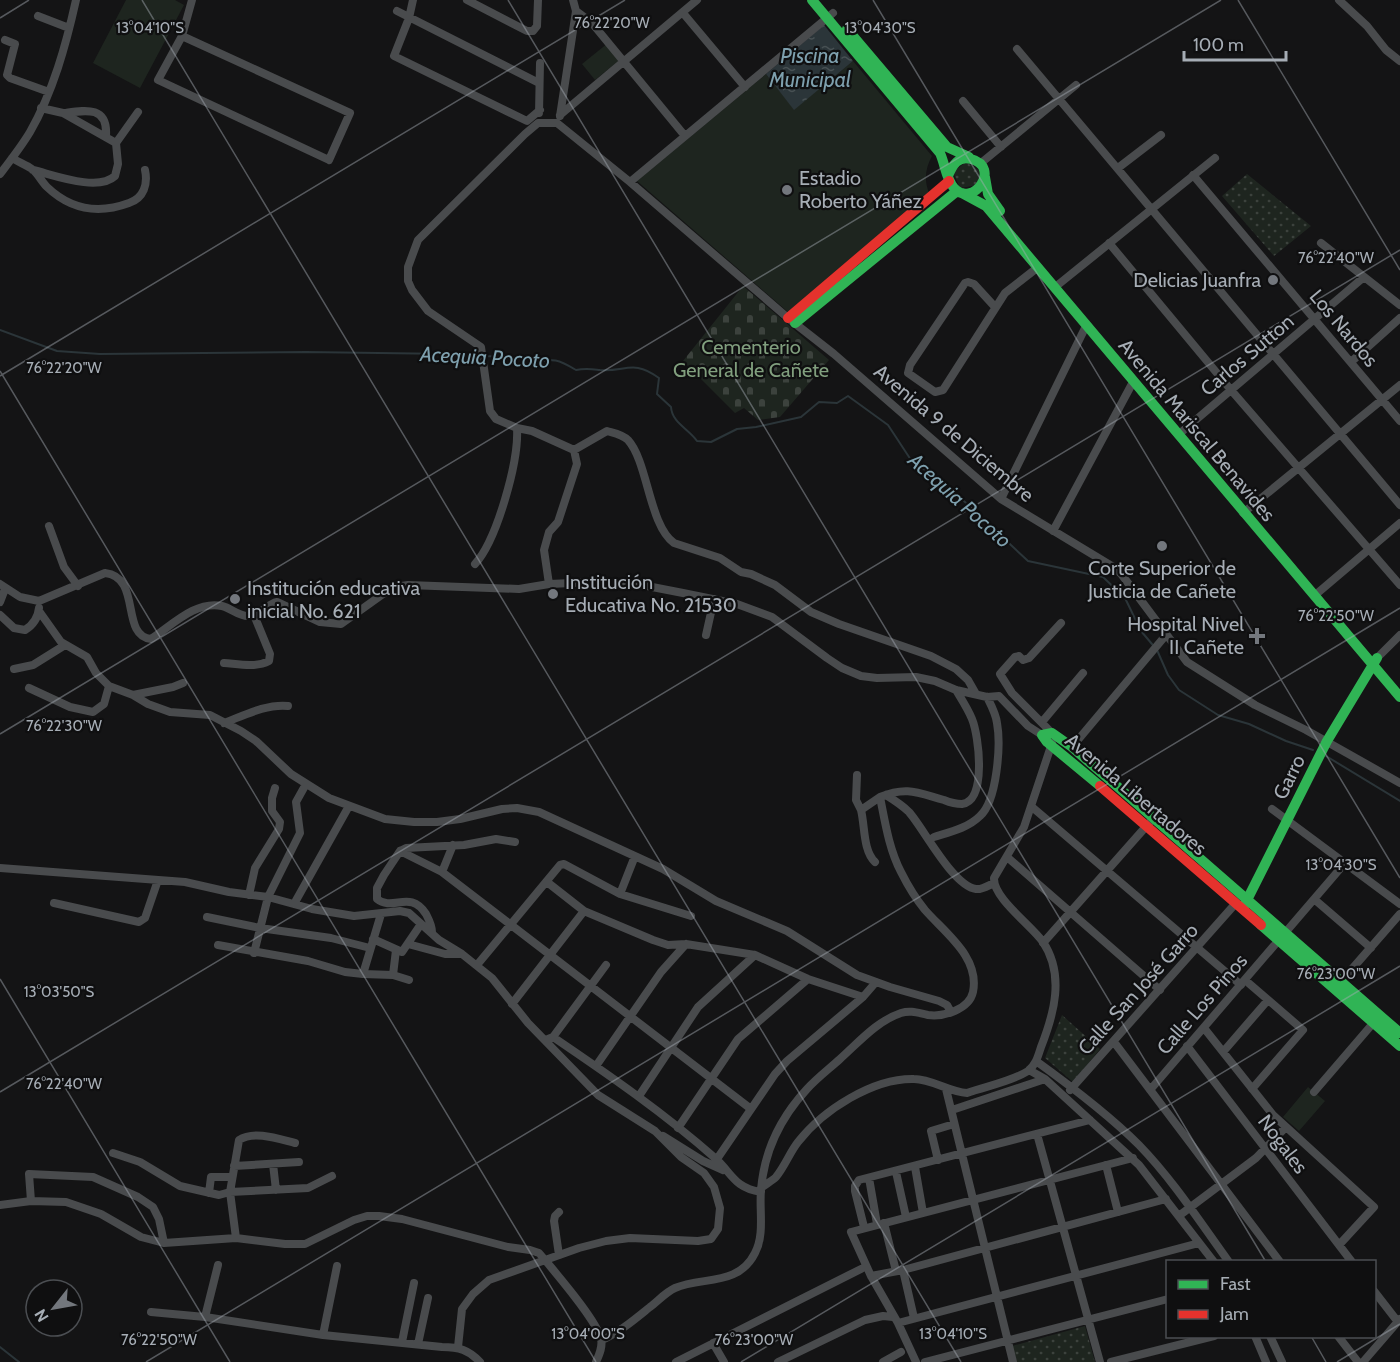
<svg xmlns="http://www.w3.org/2000/svg" width="1400" height="1362" font-family="Cabin,sans-serif">
<style>
.green{fill:#1e251f}
.cemetery{fill:url(#cemetery-stones)}
.park{fill:url(#park-dots)}
.water{fill:url(#water-ripples)}
.lines{fill:none;stroke-linecap:round;stroke-linejoin:round}
.stream{stroke:#2b3539;stroke-width:2}
.street{stroke:#494b4d;stroke-width:8}
.fast{stroke:#30b455;stroke-width:10}
.jam{stroke:#e5322d;stroke-width:10}
.ticks{fill:none;stroke:#a6adb5;stroke-width:1.5;stroke-opacity:0.45}
.poi-dot{fill:#73777d;stroke:#0f0f10;stroke-width:2}
.labels{text-anchor:middle;dominant-baseline:central;stroke-width:4.5;stroke-linejoin:round;paint-order:stroke}
.poi-label{font-size:20px;fill:#a6adb5;stroke:#0f0f10;text-anchor:start}
.street-label{font-size:20px;fill:#a6adb5;stroke:#0f0f10}
.park-label{font-size:20px;fill:#819f7e;stroke:#0f0f10}
.water-label{font-size:21px;font-style:italic;fill:#7ea0ae;stroke:#0f0f10}
.ticks-label{font-size:15px;text-anchor:middle;fill:#a6adb5;stroke:#0f0f10;stroke-width:4.5;stroke-linejoin:round;paint-order:stroke}
</style>
<defs>
<pattern id="cemetery-stones" width="16" height="16" patternUnits="userSpaceOnUse" patternTransform="scale(1.5)"><rect width="16" height="16" fill="#1e251f"/><path d="M2 7V4a2 2 0 0 1 4 0v3zM10 15v-3a2 2 0 0 1 4 0v3z" fill="#3c423d"/></pattern>
<pattern id="park-dots" width="8" height="8" patternUnits="userSpaceOnUse" patternTransform="scale(1.5)"><rect width="8" height="8" fill="#1e251f"/><path d="M2 2h.1M6 6h.1" fill="none" stroke="#3c423d" stroke-width="1.8" stroke-linecap="round"/></pattern>
<pattern id="water-ripples" width="26" height="14" patternUnits="userSpaceOnUse" patternTransform="scale(1.5)"><rect width="26" height="14" fill="#2b3539"/><path d="M2 4q2-2 4 0t4 0M15 11q2-2 4 0t4 0" fill="none" stroke="#475053"/></pattern>
</defs>
<rect width="100%" height="100%" fill="#141415"/>
<path class="green" d="M126,0H175L184,5L140,88L93,63Z
M608,43L621,59L595,80L582,64Z
M853,61L932,156C925,169 924,180 929,193L788,312L637,181L766,74L794,109Z
M1308,1087L1325,1101L1299,1131L1283,1117Z"/>
<path class="cemetery" d="M743,286L829,360L780,417L758,420L744,408L735,413L683,361Z"/>
<path class="park" d="M966,162L980,171L978,185L960,188L953,172Z
M1247,174L1311,226L1274,256L1222,196Z
M1062,1015L1100,1049L1073,1082L1045,1058Z
M1085,1326L1095,1362H1017L1012,1346Z"/>
<path class="water" d="M824,25L853,61L794,110L766,74Z"/>
<g class="lines">
<path class="stream" d="M0,330L57,351L100,354L306,352L452,354L456,356H479
M484,356L530,358L533,363C554,358 558,359 576,370C586,368 591,369 600,370C626,372 633,359 659,378L657,394L671,407C672,423 689,429 697,441L711,442L737,429L756,427L801,417L819,402L837,403L848,396L888,425L911,460L950,488L1028,561L1103,577L1125,598L1141,631L1157,650L1168,675L1179,690L1218,715L1249,724L1286,741L1313,750
M1326,756L1400,801
M0,1347L19,1362"/>
<path class="street" d="M413,0L409,18L394,56L527,121L540,110
M467,0L527,31H533L537,26L538,0
M1339,0L1367,26L1386,50L1400,61
M397,11L539,83
M576,11L592,23L685,136
M683,13L745,87
M38,16L69,28
M182,36L350,113L329,160L158,80L182,36L192,0
M5,40L15,44L7,75L10,78L49,92
M1017,49L1400,505
M963,101L1001,147
M65,113C86,110 108,106 106,136
M539,113L540,63
M560,115L697,0
M560,116L576,11L573,0
M116,143L138,112
M12,158C18,162 27,165 32,169C38,174 42,182 47,187C71,210 99,214 129,203C144,198 148,184 145,170
M981,163L1076,85
M1118,168L1161,135
M33,170C54,175 98,192 115,176L118,164L116,143L63,113L41,108
M0,174C10,161 21,147 30,132C53,92 66,45 76,0
M1193,175L1400,421
M630,182L833,13
M1109,243L1231,390L1400,585
M1321,243L1400,305
M1054,288L1215,158
M995,307L974,284L968,282L965,283L910,365L908,373L935,392L943,390L1005,293L1037,268
M1351,362L1400,318
M517,428L532,431L574,450L577,464L558,522L549,532L544,550L549,584
M1178,435L1364,277
M574,450L607,431C614,433 622,434 628,440C648,462 649,525 674,543L720,558L741,572L751,574L775,585L811,612L839,624L931,656L956,669L968,680L976,694
M1001,499L1086,326
M1243,513L1400,385
M49,526L64,567L78,586
M1053,531L1133,382
M475,564C497,540 519,461 517,428L496,419L490,411L481,347L428,311L412,290L408,281V267L418,240L525,134L538,123H557L630,182L788,318L834,354L1001,499L1115,568L1122,575L1187,662L1255,705L1306,730L1400,783
M0,584L20,597L39,601L105,573C142,577 120,636 151,639C171,626 196,600 222,606C231,608 238,616 248,616C259,616 267,604 277,602L320,622L341,624L383,594L395,587L408,585L519,589L549,584L595,582L647,586L683,593L737,604L772,617L827,658L842,668L861,676L877,678L916,677L935,681L956,690L987,697L999,696L1028,726L1042,735
M1314,596L1400,523
M0,602L5,589
M39,611L61,642L87,657L96,673L109,686L133,695L148,704L170,712L210,715L241,731L256,741L291,774L329,798L385,819L414,822H437L460,819L502,809L517,808L539,812L663,869L716,901L787,931L857,975L890,987L939,1001L947,1005L951,1012
M0,615L14,628L25,630C33,625 38,618 39,608
M706,635L714,599
M1377,658L1400,635
M224,663C238,664 256,668 269,661L270,654L254,615
M14,669L33,665L65,645
M29,688L70,707L93,712L104,704L109,686
M133,695L173,687L183,683
M1042,722L1083,673
M224,723C245,715 266,704 288,706
M1052,733L1012,693L1000,674L1015,657L1019,656L1023,660L1029,658L1061,623
M1072,747L1166,635
M857,775L856,800L861,810
M886,795C894,800 902,805 909,812C924,829 953,886 976,889C982,890 989,885 994,883
M1032,807L1241,985
M1272,809L1400,904
M934,837C950,832 968,828 980,816C997,801 1001,745 997,723C996,714 991,705 987,697
M400,851L442,872L751,1109
M1007,857L1160,990
M875,862C863,851 865,826 861,810L880,797
M0,868L185,882L229,892L268,897L312,909L354,916L400,911L409,913L439,940L462,954L492,978L528,1023L598,1095L655,1131L681,1157L704,1173L714,1187L720,1208L718,1229L711,1239L698,1241L630,1238L606,1241L579,1248L489,1280L473,1294L462,1309L458,1347
M442,872L453,845
M547,882L584,911L653,940L668,945L686,944L755,955L808,979L863,997
M620,894L635,856
M249,895L255,868L279,829L280,822L272,811V798L275,788
M1314,899L1371,948
M54,903L139,922L145,918L158,880
M294,904L349,806
M207,917L260,928L331,938L370,948
M432,932C432,925 429,920 426,914C410,889 393,912 377,899V888L384,875L400,851L406,848L464,845L496,839L515,842
M373,939L402,952L421,924
M1043,943L1150,822
M408,944L445,954H459
M218,945L308,961L345,972L363,974L381,914
M254,953L268,897L300,833L296,802L306,784
M477,965L560,865L564,864L620,894L691,916
M363,974L393,975L409,980
M393,975L396,950
M1245,980L1303,1030L1252,1089
M1338,985L1400,914
M512,1004L584,911
M1204,1028L1273,1115L1374,1207L1339,1245
M553,1037C609,1075 664,1113 715,1158C732,1173 734,1188 761,1192
M548,1039L553,1037L606,965
M1114,1042L1280,1262
M1187,1046L1352,1262
M1223,1052L1268,1000
M1036,1061C1072,1087 1108,1114 1139,1145C1173,1180 1200,1222 1229,1262
M596,1066L661,972L686,944
M1029,1070L1045,1079L1139,1165L1214,1262
M946,1089L1013,1362
M1070,1090L1236,903
M1150,1090L1345,863
M1314,1092L1375,1021
M639,1096L698,1007L755,955
M952,1110L1045,1079
M678,1128L738,1039L808,979
M1037,1134L1100,1362
M663,1136L703,1161L723,1170
M113,1153L140,1162L180,1186L219,1195L230,1192L308,1188L332,1176
M717,1159L775,1074L787,1061L863,997L876,982
M938,1160L931,1131L954,1124
M273,1164L276,1190
M1106,1165L1118,1212
M234,1166L299,1162
M915,1167L923,1213
M896,1172L906,1217
M869,1178L877,1224
M761,1188C766,1184 772,1181 776,1177C785,1166 790,1152 798,1142C823,1110 873,1078 914,1079C932,1079 949,1092 967,1093C986,1086 1011,1082 1028,1071C1036,1065 1038,1056 1041,1047C1054,1014 1065,975 1043,942C1031,925 993,898 994,878L1024,827L1052,743
M209,1193L211,1177H232
M31,1201L29,1174L93,1177L138,1197L153,1207L159,1219L164,1243
M0,1205L31,1201L66,1202L101,1214L141,1237L164,1243L236,1238L285,1244H305L354,1220L367,1216H379L402,1219L508,1247L530,1250L539,1253L545,1260C559,1277 597,1321 601,1339C603,1347 599,1355 596,1362
M1180,1215L1256,1158L1286,1127
M884,1223L896,1271
M864,1227L855,1191V1186L859,1180L1090,1120
M236,1238L230,1192L239,1140C254,1130 279,1139 295,1143
M559,1255L554,1221L555,1216L559,1212
M903,1270L914,1318
M871,1276L903,1270L1166,1199
M1374,1291L1398,1322
M151,1312L205,1317L323,1335L442,1347C459,1347 469,1350 480,1362
M205,1317L218,1265
M898,1323L1199,1243
M323,1335L337,1266
M1255,1336L1266,1362
M1270,1336L1282,1362
M1338,1336L1358,1362
M602,1340C620,1332 635,1319 650,1307C658,1301 666,1292 675,1288C702,1276 738,1287 755,1253C765,1234 759,1210 761,1190C764,1152 781,1117 807,1089C817,1078 829,1069 840,1059C859,1042 877,1021 901,1013C911,1010 918,1013 928,1015C943,1017 969,1010 973,992C980,957 945,933 925,910C916,899 907,884 901,872C889,849 885,822 880,797C907,786 918,793 944,800C949,802 956,804 962,804C987,801 979,736 972,719C968,709 962,700 956,690
M402,1342L414,1283
M713,1343L724,1362
M418,1344L428,1298
M676,1362L861,1269
M778,1362L865,1320L883,1316L893,1317
M883,1362L901,1352
M916,1362L898,1323L871,1276L851,1232L1133,1158
M925,1362L1168,1299
M1111,1362L1214,1336
M1363,1362L1400,1319"/>
<path class="fast" d="M812,0L940,153C945,164 946,179 954,188C973,209 1002,167 971,159C958,155 952,166 948,176
M847,29L947,147L969,157
M985,177L988,194L1000,211
M962,193L986,206L1400,697
M795,323L957,191
M1100,786L1047,742L1042,735L1052,733L1072,747L1400,1033
M1244,906L1327,741L1377,658
M1261,925L1400,1046"/>
<path class="jam" d="M788,318L949,181
M1100,786L1261,925"/>
</g>
<path class="ticks" d="M142,0L961,1362M508,0L1266,1262M873,0L1400,878M1238,0L1400,270M0,18L29,0M0,371L596,1362M0,376L625,0M0,734L1221,0M0,979L230,1362M0,1092L1400,250M1311,1336L1326,1362M146,1362L1400,608M741,1362L1400,966M1337,1362L1400,1324"/>
<g class="poi-dot">
<circle cx="787" cy="190" r="6"/>
<circle cx="1273" cy="280" r="6"/>
<circle cx="1162" cy="546" r="6"/>
<circle cx="553" cy="594" r="6"/>
<circle cx="235" cy="599" r="6"/>
<path d="M1254 627h6v6h6v6h-6v6h-6v-6h-6v-6h6z"/>
</g>
<g class="labels">
<g class="poi-label">
<text x="799" y="178">Estadio<tspan x="799" dy="23">Roberto Yáñez</tspan></text>
<text x="1261" y="280" text-anchor="end">Delicias Juanfra</text>
<text x="1162" y="568" text-anchor="middle">Corte Superior de<tspan x="1162" dy="23">Justicia de Cañete</tspan></text>
<text x="565" y="582">Institución<tspan x="565" dy="23">Educativa No. 21530</tspan></text>
<text x="247" y="588">Institución educativa<tspan x="247" dy="23">inicial No. 621</tspan></text>
<text x="1244" y="624" text-anchor="end">Hospital Nivel<tspan x="1244" dy="23">II Cañete</tspan></text>
</g>
<g class="street-label">
<text transform="translate(1344 328) rotate(50)">Los Nardos</text>
<text transform="translate(1247 355) rotate(-40)">Carlos Sutton</text>
<text transform="translate(1197 430) rotate(50)">Avenida Mariscal Benavides</text>
<text transform="translate(954 433) rotate(40)">Avenida 9 de Diciembre</text>
<text transform="translate(1289 777) rotate(-64)">Garro</text>
<text transform="translate(1136 794) rotate(40)">Avenida Libertadores</text>
<text transform="translate(1138 989) rotate(-48)">Calle San José Garro</text>
<text transform="translate(1202 1004) rotate(-49)">Calle Los Pinos</text>
<text transform="translate(1283 1144) rotate(53)">Nogales</text>
</g>
<g class="park-label">
<text x="751" y="347">Cementerio<tspan x="751" dy="23">General de Cañete</tspan></text>
</g>
<g class="water-label">
<text x="810" y="55">Piscina<tspan x="810" dy="24">Municipal</tspan></text>
<text transform="translate(485 357) rotate(3)">Acequia Pocoto</text>
<text transform="translate(960 500) rotate(42)">Acequia Pocoto</text>
</g>
</g>
<g class="ticks-label">
<text x="612" y="28">76°22'20"W</text>
<text x="150" y="33">13°04'10"S</text>
<text x="880" y="33">13°04'30"S</text>
<text x="1336" y="263">76°22'40"W</text>
<text x="64" y="373">76°22'20"W</text>
<text x="1336" y="621">76°22'50"W</text>
<text x="64" y="731">76°22'30"W</text>
<text x="1341" y="870">13°04'30"S</text>
<text x="1336" y="979">76°23'00"W</text>
<text x="59" y="997">13°03'50"S</text>
<text x="64" y="1089">76°22'40"W</text>
<text x="588" y="1339">13°04'00"S</text>
<text x="953" y="1339">13°04'10"S</text>
<text x="159" y="1345">76°22'50"W</text>
<text x="754" y="1345">76°23'00"W</text>
</g>
<rect x="1166" y="1260" width="210" height="78" fill="#0f0f10" stroke="#4b4e52" stroke-width="1.5"/>
<rect x="1178" y="1280" width="30" height="9" fill="#30b455" stroke="#4b4e52" stroke-width="1.5"/>
<text x="1220" y="1290" font-size="18" fill="#a6adb5">Fast</text>
<rect x="1178" y="1310" width="30" height="9" fill="#e5322d" stroke="#4b4e52" stroke-width="1.5"/>
<text x="1220" y="1320" font-size="18" fill="#a6adb5">Jam</text>
<g transform="translate(54 1308) rotate(239)"><circle r="28" fill="#0f0f10" stroke="#4b4e52" stroke-width="1.5"/>
<path d="M0-4.5L10 22L0 15L-10 22Z" fill="#73777d"/>
<text y="-9" font-size="16" font-weight="bold" text-anchor="middle" fill="#a6adb5">N</text>
</g>
<path d="M1184 51v9h102v-9" fill="none" stroke="#a6adb5" stroke-width="3"/>
<text x="1193" y="51" font-size="18" fill="#a6adb5" stroke="#0f0f10" stroke-width="4.5" paint-order="stroke">100 m</text>
</svg>
